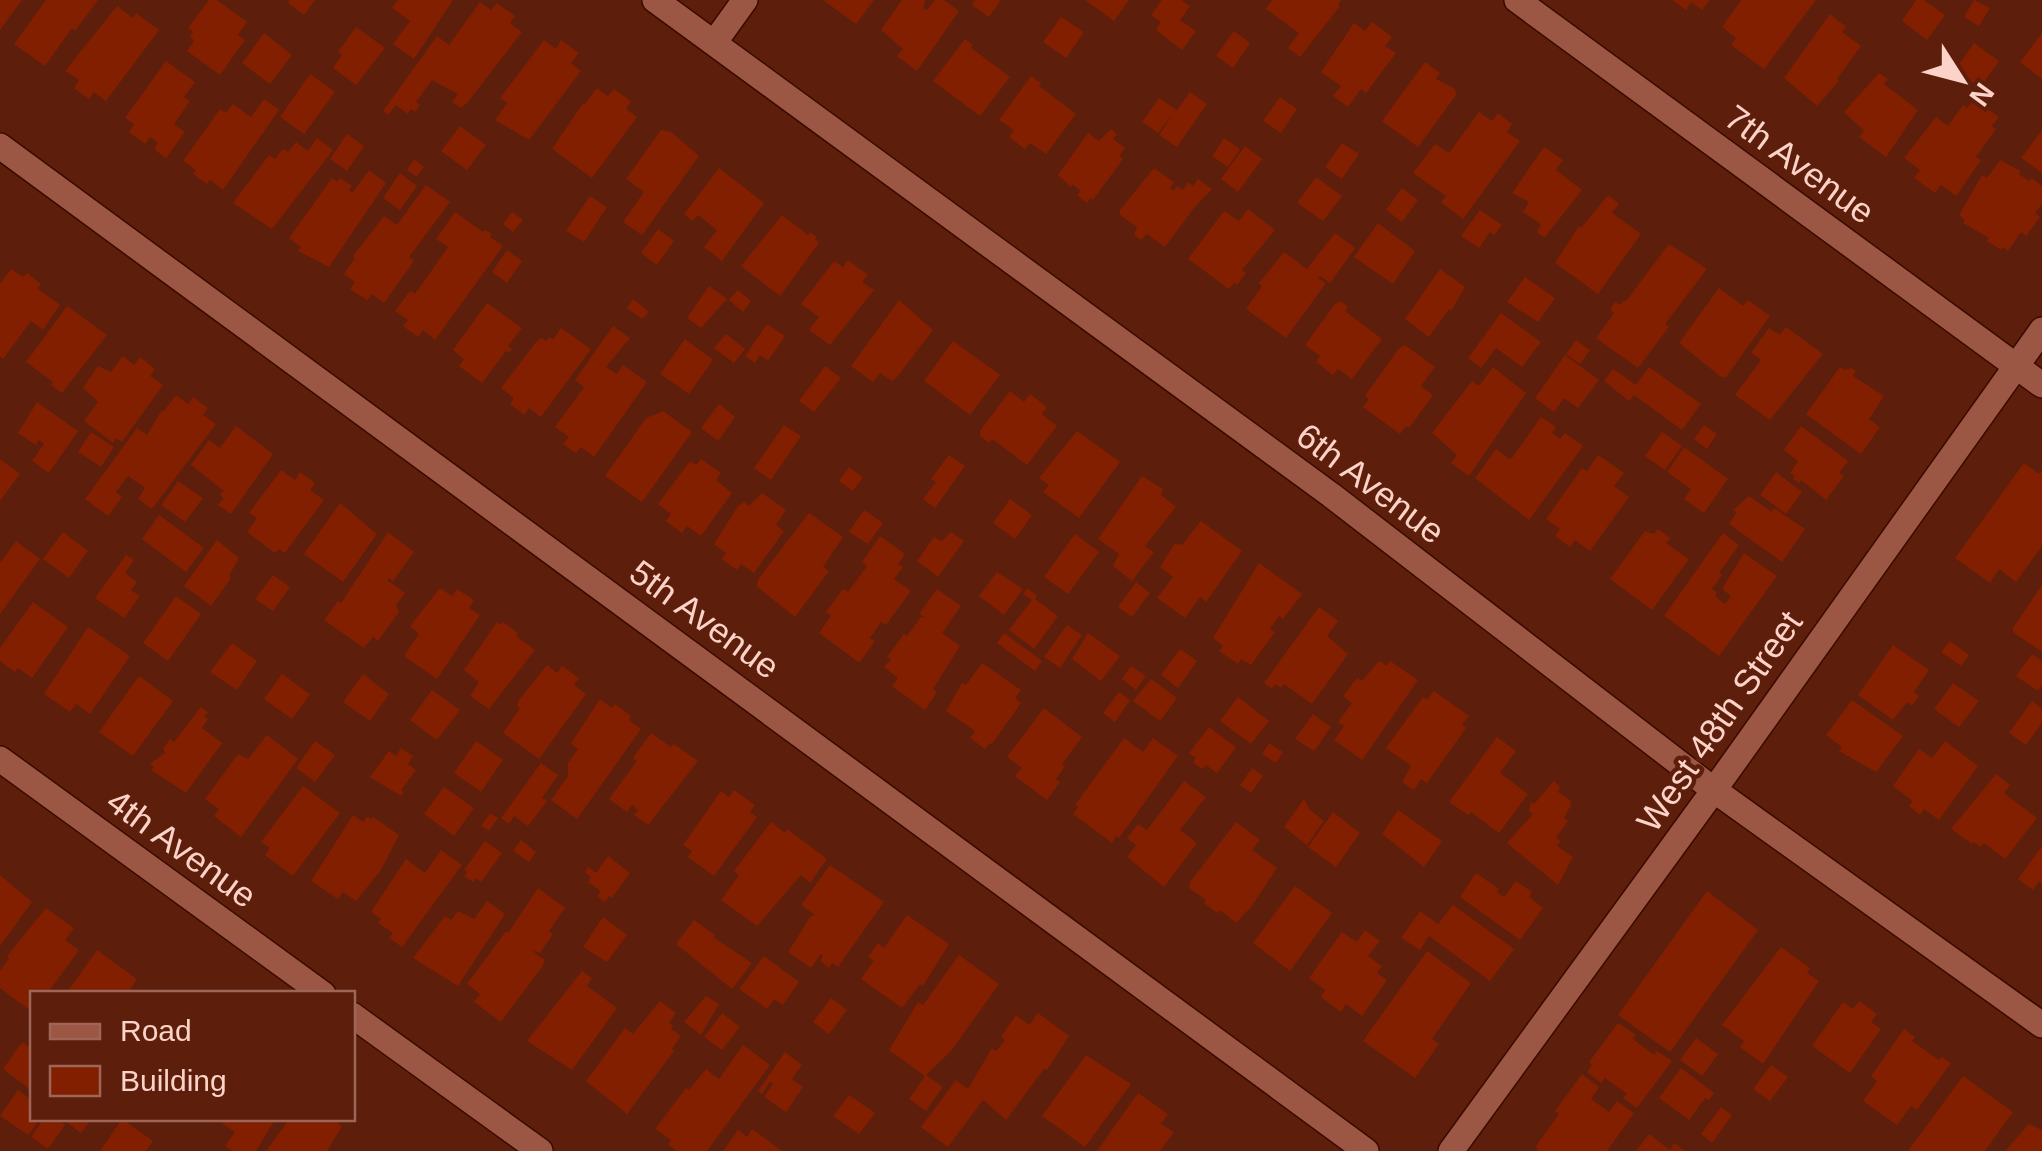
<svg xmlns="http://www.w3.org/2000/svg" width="2042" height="1151" font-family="Arial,sans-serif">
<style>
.building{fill:#811f00}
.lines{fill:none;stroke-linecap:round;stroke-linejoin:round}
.minor-casing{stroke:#3a0a01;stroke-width:28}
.minor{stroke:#9c5644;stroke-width:25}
.labels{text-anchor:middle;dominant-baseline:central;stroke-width:9;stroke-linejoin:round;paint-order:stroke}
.street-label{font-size:35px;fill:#fcd3c8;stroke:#5e1e0c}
</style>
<rect width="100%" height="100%" fill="#5e1e0c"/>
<path class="building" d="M0,0H22L0,30Z
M46,0H98L75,31L72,28L45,66L14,44Z
M209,0H217L247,22L238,35L245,40L220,75L187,51L194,41L190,36L193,32L188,28Z
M290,0H315L304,15L288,3Z
M398,0H453L414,59L393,44L410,21L392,8Z
M823,0H874L856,24Z
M902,0H926L923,8L927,10L935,0H944L959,11L917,71L897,56L903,49L881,30Z
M975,0H1001L989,17L972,5Z
M1085,0H1129L1114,21Z
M1162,0H1181L1190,6L1180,20L1196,31L1182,50L1156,30L1161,22L1151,15Z
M1272,0H1341L1338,5L1340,6L1300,57L1288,48L1299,33L1266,9Z
M1672,0H1710L1702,10L1691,2L1686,10Z
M1741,0H1816L1764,69L1731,45L1736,38L1722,27Z
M1916,0H1924L1945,15L1927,40L1902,21Z
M1974,0L1990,8L1979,26L1964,17Z
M480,2L491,10L497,3L515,16L510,23L522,32L468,102L461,108L452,102L458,94L432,80L416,102L420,105L415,112L411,109L408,114L396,105L388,115L383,111L437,36L449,45Z
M117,6L133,18L136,13L159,30L106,101L94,92L89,99L74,88L79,80L65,71Z
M1830,14L1846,27L1842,32L1861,46L1837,79L1839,81L1817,106L1784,78Z
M1061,17L1084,32L1066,58L1043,42Z
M1372,22L1392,37L1385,46L1396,53L1366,93L1361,89L1348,107L1333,96L1341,86L1321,72L1354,23L1365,31Z
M356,27L385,48L356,85L333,68L342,55L338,52Z
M1234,31L1250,43L1233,68L1216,56Z
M264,33L292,55L270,84L242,63Z
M2042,33V79L2020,62Z
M965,39L973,45L971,48L1010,77L980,116L933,81Z
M544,40L556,49L561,40L579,53L571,63L581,71L529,140L495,120L507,103L500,98Z
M1974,43L1999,61L1980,88L1955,70Z
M166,61L195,82L184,97L190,101L174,124L185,132L166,158L154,149L158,143L150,137L145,144L129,132L134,124L125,118Z
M1425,62L1440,73L1436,79L1454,88L1457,94L1418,147L1382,121Z
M1879,73L1888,79L1884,84L1918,110L1886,157L1859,137L1864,131L1844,112Z
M310,74L335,92L304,134L280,117Z
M1031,76L1041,83L1039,86L1076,114L1046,154L1030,143L1025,149L1009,137L1014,130L999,120Z
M597,88L608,96L614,89L631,101L626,109L637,117L592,178L552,149L583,103L585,104Z
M1190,92L1207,104L1177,147L1159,135L1174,113L1158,133L1142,122L1159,98L1177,110Z
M1280,97L1297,109L1281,133L1263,121Z
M264,99L279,110L223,190L210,180L207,184L193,174L196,170L183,161L220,109L226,113L233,104L251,117Z
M1974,99L1999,117L1992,126L1996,129L1976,157L1981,160L1956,196L1941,185L1935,193L1914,178L1920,170L1904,158L1936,117L1948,126L1963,105L1967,108Z
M1479,112L1492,121L1498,113L1512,124L1507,132L1520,141L1463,219L1441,202L1446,196L1413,173L1435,144L1449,153Z
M460,126L486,145L467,170L441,151Z
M1111,129L1117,134L1113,139L1125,148L1119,156L1123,159L1093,200L1091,198L1087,203L1077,195L1081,191L1072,184L1071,187L1058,175L1088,133L1099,141Z
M661,130L671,132L699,156L642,235L623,222L644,192L626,179Z
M2042,130V173L2021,158Z
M347,134L364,146L347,171L330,159Z
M317,138L333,150L272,229L233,203L269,155L275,159L283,149L288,152L296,142L308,151Z
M1224,138L1240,149L1228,167L1212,156Z
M1342,143L1359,154L1342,179L1325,167Z
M1245,146L1262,159L1238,192L1221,179Z
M1544,147L1563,160L1556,170L1582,190L1545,237L1537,233L1541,224L1523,212L1529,202L1512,193Z
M414,159L424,167L417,177L407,170Z
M2000,160L2021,171L2019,174L2029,181L2032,178L2042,186V204L2035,213L2040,217L2026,236L2021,232L2008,251L2003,247L2001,250L1987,241L1989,238L1963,223L1965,220L1959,215L1982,175L1987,178Z
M719,168L764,203L722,261L704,247L717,230L698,215L692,221L684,214Z
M1154,168L1174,182L1170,188L1173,191L1177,186L1183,190L1188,182L1193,186L1198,179L1212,189L1194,208L1165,247L1147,234L1141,240L1134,235L1137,227L1120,215V210Z
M369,170L386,183L329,267L298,251L301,247L289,238L332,178L337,182L340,178L352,186L349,190L352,193Z
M400,173L417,186L400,210L383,198Z
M1316,177L1342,196L1323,221L1297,203Z
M426,185L450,202L409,257L414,261L384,303L372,294L367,300L350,289L355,282L344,274L355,258L353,256L384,216L397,225Z
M1402,188L1418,200L1402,222L1386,210Z
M1608,195L1619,204L1612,213L1641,234L1598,294L1555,263L1579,226L1581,228Z
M590,196L607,207L584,242L566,231Z
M1248,209L1275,230L1242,270L1246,273L1237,285L1234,283L1229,289L1188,259L1224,211L1239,221Z
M1480,210L1502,225L1494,235L1490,232L1479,248L1461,236Z
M455,212L483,232L485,230L492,234L490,237L503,246L435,340L423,330L418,337L403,326L408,320L395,311L410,291L415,294L448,247L436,239Z
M512,212L523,220L513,232L503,224Z
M782,215L808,235L810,232L817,237L815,239L819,243L780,296L741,266Z
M1378,223L1415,251L1393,284L1354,257Z
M658,229L674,241L657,265L641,253Z
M1335,233L1355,248L1330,283L1320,276L1318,278L1326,283L1286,338L1246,309L1262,286L1259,283L1284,252L1307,269Z
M1669,244L1707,269L1665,324L1669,327L1638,368L1596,338L1614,313L1610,309L1615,302L1620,305L1624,300L1626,301Z
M507,250L522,261L507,283L492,272Z
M848,260L868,275L862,282L874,290L830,345L809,330L819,317L801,304L834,261L843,267Z
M11,269L23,277L27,273L41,284L37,288L60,305L43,330L31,321L3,359L0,356V284Z
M1440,269L1465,287L1451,311L1449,309L1429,337L1405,319Z
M1525,277L1555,298L1538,322L1507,302Z
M709,286L727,299L701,328L687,318Z
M1719,288L1743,306L1748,300L1770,316L1726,377H1721L1679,343Z
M738,290L751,301L743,312L729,300Z
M633,299L649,312L642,319L627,308Z
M899,300L933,330L897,377L892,381L880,373L873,382L851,366Z
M1340,301L1348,307L1345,311L1382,339L1352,379L1338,369L1333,375L1316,362L1320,356L1305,345L1335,304Z
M487,303L522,328L508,346L512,349L509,353L506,351L482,383L459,366L464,359L453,350Z
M67,306L107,335L62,393L51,385L53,382L26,362Z
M1501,313L1541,342L1522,367L1496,348L1481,368L1468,358Z
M767,324L785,336L768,361L760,355L755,363L745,356Z
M613,326L630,338L606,367L617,374L623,365L647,382L594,457L581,447L576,453L563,444L569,437L555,427L584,387L575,380Z
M1786,327L1823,354L1770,420L1735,395L1761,360L1751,353L1769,328L1780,335Z
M561,328L591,349L541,417L529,408L524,415L510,404L514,398L501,388L536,342L541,338L546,341L549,337L553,340Z
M726,334L745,349L734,363L714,348Z
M685,339L713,360L689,394L660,374Z
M1576,340L1590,350L1580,364L1566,354Z
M953,341L1000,375L970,415L924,381Z
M1405,345L1435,367L1421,386L1433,395L1409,428L1406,426L1400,434L1363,407L1369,399L1365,396L1399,348Z
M1565,355L1599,380L1578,408L1564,398L1554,412L1535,398Z
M123,356L134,365L140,357L155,369L150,376L163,385L122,442L116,438L113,443L84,421L98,402L83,388L98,366L111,372Z
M825,366L841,378L814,412L799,401Z
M1493,367L1526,393L1469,476L1451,463L1457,455L1432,433L1472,381L1479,386Z
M1649,367L1701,404L1682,430L1634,395L1629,401L1604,381L1613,369L1636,385Z
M1840,367L1845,370L1851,368L1856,371L1853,376L1884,396L1869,419L1880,427L1861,454L1806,414Z
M1010,391L1024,402L1030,394L1047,407L1042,414L1057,426L1027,465L992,439L989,443L980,436V431Z
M176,395L188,404L193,397L208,408L203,415L216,424L152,509L138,499L145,488L128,476L116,492L122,497L108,516L85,499L137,428L147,435L162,410L164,411Z
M37,402L78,431L49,473L32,461L44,444L39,440L36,445L18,433Z
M719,404L735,417L718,441L701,428Z
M663,411L692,432L642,502L605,476L646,418Z
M1541,417L1556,427L1552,433L1560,439L1565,433L1583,446L1529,520L1475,478L1496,449L1509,459L1512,458Z
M784,425L801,436L771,480L754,468Z
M1704,425L1717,434L1707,449L1694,439Z
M236,426L273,454L231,514L218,505L224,498L220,495L224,491L191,465L209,440L220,448Z
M1801,426L1848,461L1839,473L1844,476L1826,500L1801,480L1799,483L1793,479L1795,476L1790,473L1798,461L1784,450Z
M1077,431L1120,462L1079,518L1043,492L1049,485L1039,478Z
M91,432L114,447L101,467L78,452Z
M1662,432L1682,446L1665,470L1645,456Z
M1684,447L1728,479L1704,513L1684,499L1691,489L1667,472Z
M949,455L965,466L935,508L923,499L936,482L931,479Z
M1598,455L1624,473L1614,486L1629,497L1590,551L1575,540L1570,547L1555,536L1560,529L1546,519L1582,468L1587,471Z
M0,459L20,474L0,501Z
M701,459L721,473L716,480L732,493L701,536L687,526L682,533L666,521L671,514L658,504L690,461L696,465Z
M2024,463L2039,474L2042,470V546L2016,582L1999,569L1990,583L1955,558Z
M849,467L863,477L853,491L839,481Z
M281,470L295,480L300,472L315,483L310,490L324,500L285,553L279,549L275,553L247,532L257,518L249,513Z
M1776,472L1802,492L1786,514L1760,495Z
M1142,476L1163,489L1161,495L1176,507L1145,546L1154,552L1132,581L1113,566L1119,554L1098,539Z
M178,481L203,498L185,522L161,505Z
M762,493L786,510L776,525L784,531L754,573L741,564L737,570L721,559L726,553L714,544L738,506L744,502L749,506Z
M1749,496L1772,512L1774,508L1805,529L1782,562L1729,524L1737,512L1733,510Z
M1010,499L1032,515L1015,539L993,523Z
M340,503L377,534L343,582L304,554Z
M864,510L883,523L868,544L849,532Z
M809,513L843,537L823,567L829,571L795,617L756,586L759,578Z
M159,515L204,548L186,572L142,539Z
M1201,521L1242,551L1206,602L1200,597L1185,618L1157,598L1173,577L1160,567L1175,543L1182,545Z
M1658,529L1670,538L1666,543L1689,559L1652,610L1610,579L1645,531L1654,534Z
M63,532L88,551L69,578L43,559Z
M388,532L414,552L393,581L389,578L387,580L405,593L396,605L399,612L378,641L373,637L364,648L324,620L338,601L341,603Z
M951,532L964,541L938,577L917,561L934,537L942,541Z
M1723,533L1739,545L1719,573L1722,575L1712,589L1717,592L1715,596L1725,604L1731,596L1722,589L1744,553L1777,576L1719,656L1664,616Z
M1075,534L1099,552L1068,594L1044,577Z
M880,536L905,554L898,564L903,567L894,579L911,591L886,625L881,622L870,638L875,641L860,662L857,661L819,633L831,616L826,612L843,589L848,592L867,566L862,562Z
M217,540L239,558L229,576L231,578L211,606L184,586Z
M16,541L40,559L0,614V563Z
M126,555L134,560L125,573L137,582L131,590L140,596L124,618L95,598Z
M1259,563L1302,594L1283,619L1279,616L1270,629L1275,632L1251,665L1241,659L1238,664L1219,651L1223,646L1213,638Z
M997,572L1023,589L1004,615L979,596Z
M273,575L290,587L273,611L255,599Z
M1136,582L1150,593L1132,617L1118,607Z
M2042,585V652L2013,632V628Z
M440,588L452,596L457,589L474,600L469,608L480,615L437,679L404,656L419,634L410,626Z
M1027,588L1037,596L1035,599L1058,616L1034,649L1009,630L1032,600L1023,594Z
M937,589L961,606L942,633L960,646L933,689L937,692L925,710L892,686L898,678L884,667L891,659L887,657L904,634L907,636L921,617L926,618L919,614Z
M176,596L201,614L168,661L143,643Z
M33,602L68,627L32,678L18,668L15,672L0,661V648Z
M1319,607L1338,621L1327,636L1348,654L1312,704L1284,684L1281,688L1275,684L1272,689L1264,683Z
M497,622L501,625L503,622L518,633L516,636L535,650L489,709L470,696L479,682L464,670Z
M1067,625L1082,635L1060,668L1044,657Z
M88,627L130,656L90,714L76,704L70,712L44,694Z
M1004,633L1042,661L1035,671L997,643Z
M1088,633L1120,656L1101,681L1072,659Z
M1950,641L1969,655L1961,666L1941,652Z
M232,643L257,661L237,690L210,672Z
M1893,645L1929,670L1914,692L1919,696L1912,706L1907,702L1893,720L1858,695Z
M1180,649L1197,661L1178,688L1161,675Z
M2032,654L2042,661V685L2038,691L2016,676Z
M1379,661L1387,666L1390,661L1418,680L1362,760L1334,740L1344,726L1338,722L1352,703L1343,696L1357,678L1362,681Z
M982,663L1021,690L1015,698L1021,703L992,744L990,743L985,749L970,738L975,731L946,711L962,683L966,685Z
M547,665L557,673L562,666L579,678L574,685L586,694L539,759L503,733L520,708L517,706L519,700Z
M1131,666L1146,676L1136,690L1122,679Z
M282,674L310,694L292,719L264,699Z
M363,674L389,694L370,721L343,702Z
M139,676L173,701L133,756L99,732Z
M1151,679L1177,698L1160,721L1133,701Z
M1953,683L1979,701L1959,727L1934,709Z
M432,690L460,710L437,740L410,720Z
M1434,691L1469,716L1462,725L1466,728L1427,783L1421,779L1414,790L1402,782L1411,766L1386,748L1423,697L1427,700Z
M1119,692L1130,700L1115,722L1103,713Z
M1238,697L1269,721L1251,744L1220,721Z
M600,699L612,708L615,704L631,716L629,720L641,729L577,819L551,800L568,776V763L578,749L571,743Z
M1852,700L1903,736L1876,772L1839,751L1842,747L1826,735Z
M2032,701L2042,709V723L2026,745L2009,733Z
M201,707L208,712L204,716L208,719L202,728L222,743L186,793L151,770L154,767L150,764L165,753L163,749L170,739L174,742Z
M1044,708L1082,737L1062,764L1065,766L1056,779L1060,782L1047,800L1015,776L1022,768L1007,757Z
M1313,714L1331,727L1314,751L1295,739Z
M1209,727L1236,747L1217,773L1206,765L1202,769L1193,762L1196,758L1189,753Z
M651,733L671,747L674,744L698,761L648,825L634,815L638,810L632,805L627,812L609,799L637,761L633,758Z
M267,735L298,759L241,837L214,816L219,809L205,799L238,754L248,759Z
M1497,737L1516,751L1500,773L1528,794L1499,833L1471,812L1468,815L1449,802Z
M1124,738L1143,752L1153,738L1178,756L1119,838L1116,836L1112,843L1073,814L1078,807L1075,805Z
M315,741L335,755L315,782L296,768Z
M476,741L503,760L481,792L454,773Z
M1945,741L1978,766L1939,820L1924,809L1920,815L1909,806L1913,801L1893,786L1919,749L1932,758Z
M1269,743L1283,752L1276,763L1262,754Z
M401,748L413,756L408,764L416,770L401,790L404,792L401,796L370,777L389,751L396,756Z
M541,763L558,775L542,798L547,801L528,826L514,816L509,824L501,818Z
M1252,768L1263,776L1251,793L1240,785Z
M1996,774L2010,785L2004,793L2037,818L2005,859L1984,843L1981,847L1973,842L1972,844L1951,829Z
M1184,781L1206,797L1180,830L1197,843L1164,887L1127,857L1136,845L1127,838L1138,824L1147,830Z
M1554,781L1560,787L1558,792L1570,800L1571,805L1564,818L1568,821L1556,838L1561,841L1557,846L1573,857L1558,885L1507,843L1533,814L1529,811L1531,802L1534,804Z
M303,786L340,813L293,876L265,855L270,848L261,842Z
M444,787L474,808L454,836L424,814Z
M734,790L755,805L750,812L757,817L714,876L688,857L692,851L683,845L721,791L729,797Z
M1304,799L1310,810L1324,821L1307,845L1284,827Z
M1398,810L1442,841L1424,867L1382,834Z
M1333,812L1360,833L1336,867L1308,847Z
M490,813L498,818L489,831L481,826Z
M353,815L363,822L367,817L371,819L373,817L399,835L381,870L356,901L343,892L338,899L311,881Z
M771,822L785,833L787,829L827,859L810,883L801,875L757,926L721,900L739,875L734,871Z
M1236,822L1260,840L1252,850L1277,868L1252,906L1236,923L1220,910L1217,913L1204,903L1206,900L1189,888L1190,882Z
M521,840L536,852L529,862L513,851Z
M485,841L502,853L481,882L476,878L473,882L464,876L467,872L464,870Z
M2042,846V884L2039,881L2033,890L2018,879Z
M441,850L462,865L402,947L389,938L393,933L378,923L381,919L371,912L406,859L425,873Z
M608,856L630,873L612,898L609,896L605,902L597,896L601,891L588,882L591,877L585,872L588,867L596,873Z
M830,865L884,902L838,967L832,963L829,968L820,961L823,956L821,954L811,968L788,952L810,917L815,915L801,905Z
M1476,873L1499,889L1497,892L1504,897L1516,881L1532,892L1529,897L1543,908L1520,940L1460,897Z
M0,875L32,902L0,946Z
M1295,886L1332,913L1290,971L1253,943Z
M538,888L565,908L549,931L553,934L540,953L531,950L545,960L542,967L501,1022L474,1002L480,994L467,984L506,931L508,933Z
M1707,891L1758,930L1670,1052L1618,1015Z
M487,901L505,914L458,986L413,958L445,916L451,920L458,911L474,919Z
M1453,905L1514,949L1490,981L1429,936L1420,950L1401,938L1420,911L1438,924Z
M46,908L74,928L65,940L79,950L47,994H32V1012L0,988V971L9,958L7,956Z
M907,915L949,944L923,986L920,984L902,1008L861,979L874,960L868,957L878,943L884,948Z
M603,917L627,935L607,962L583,947Z
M694,920L715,935L713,937L752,963L732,989L676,944Z
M1365,930L1380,941L1368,956L1382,966L1377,973L1387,980L1362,1016L1346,1004L1341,1012L1321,997L1325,990L1309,978L1342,932L1357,942Z
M1781,947L1810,968L1807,973L1819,981L1763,1064L1740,1047L1744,1041L1722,1025Z
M97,950L137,979L127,994H66Z
M1427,951L1471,983L1432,1039L1439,1044L1415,1078L1363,1041Z
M959,955L999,984L951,1051L926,1075L943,1087L926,1111L909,1099L925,1076L889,1050L918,1002L923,1005Z
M764,956L799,982L783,1005L774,999L767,1009L739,989Z
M582,971L592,978L587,986L617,1008L572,1070L527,1041Z
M706,996L719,1004L701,1035L684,1022Z
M831,998L847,1010L829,1034L813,1022Z
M660,1001L676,1013L669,1023L673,1026L671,1029L681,1036L672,1049L674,1051L627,1114L586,1081L625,1028L633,1034Z
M1859,1001L1877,1014L1871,1022L1881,1029L1850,1073L1812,1046L1843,1002L1853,1009Z
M722,1013L740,1027L722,1050L704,1037Z
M1038,1013L1069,1036L1047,1070L1044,1069L1006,1120L983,1100L948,1147L921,1127L956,1080L968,1089L992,1048L996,1051L1005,1040L1001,1037L1016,1015L1029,1025Z
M1618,1023L1636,1035L1633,1039L1654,1055L1657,1051L1672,1061L1637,1108L1623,1098L1627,1094L1605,1078L1601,1083L1587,1072L1592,1065L1589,1062Z
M1904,1029L1915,1037L1912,1041L1939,1060L1942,1057L1951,1063L1917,1110L1911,1106L1897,1125L1863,1101L1877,1081L1871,1076Z
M1696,1038L1718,1054L1702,1076L1680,1060Z
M22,1042L32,1049V1091L3,1069Z
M743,1045L770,1065L707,1151H677L668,1145L671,1140L655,1129L686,1088L689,1090L706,1069L719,1079Z
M785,1052L802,1065L792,1079L803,1087L786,1112L764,1097L773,1084L770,1082L762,1094L758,1091Z
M1086,1055L1131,1084L1085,1147L1042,1116Z
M1771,1065L1788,1077L1770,1101L1753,1089Z
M1681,1068L1714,1093L1709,1100L1705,1098L1689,1120L1659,1098Z
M1582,1074L1599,1087L1591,1099L1609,1112L1617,1101L1634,1113L1607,1151H1538L1536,1146L1559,1114L1555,1111Z
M1963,1076L2013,1112L1985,1151H1908Z
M18,1090L32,1100V1118H41L28,1135L0,1116Z
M1138,1093L1168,1114L1161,1124L1174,1132L1160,1151H1097Z
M849,1095L875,1113L859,1134L833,1116Z
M1721,1107L1732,1115L1712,1143L1701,1134Z
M44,1118H57L65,1125L48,1149L31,1137Z
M61,1118H92L81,1133Z
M225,1118H276L256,1151H232L225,1146L235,1132L222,1123Z
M290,1118H332L342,1126L327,1151H266Z
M122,1119L153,1141L146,1151H100Z
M2029,1124L2042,1130V1151H2005Z
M752,1129L782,1151H723L738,1130L747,1137Z
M1649,1134L1670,1150L1674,1143L1685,1151H1636Z"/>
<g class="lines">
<defs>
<path id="minor" d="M655,0L1331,495L1714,790L2042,1025
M1517,0L2042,385
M714,43L745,0
M0,146L1366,1151
M0,759L323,994
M352,1015L540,1151
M1451,1151L1714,790L2042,330"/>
</defs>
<use href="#minor" class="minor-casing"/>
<use href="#minor" class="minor"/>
</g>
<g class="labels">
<g class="street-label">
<text transform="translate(1800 164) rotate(36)">7th Avenue</text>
<text transform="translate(1371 483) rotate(37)">6th Avenue</text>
<text transform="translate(705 619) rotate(36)">5th Avenue</text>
<text transform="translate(1719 721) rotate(-55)">West 48th Street</text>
<text transform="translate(182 848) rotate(36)">4th Avenue</text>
</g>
</g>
<rect x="30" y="991" width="325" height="130" fill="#5e1e0c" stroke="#9d6657" stroke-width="2.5"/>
<rect x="50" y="1024" width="50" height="15" fill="#9c5644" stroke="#9d6657" stroke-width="2.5"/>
<text x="120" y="1041" font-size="30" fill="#fcd3c8">Road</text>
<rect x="50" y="1066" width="50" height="30" fill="#811f00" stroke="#9d6657" stroke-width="2.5"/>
<text x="120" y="1091" font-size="30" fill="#fcd3c8">Building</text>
<g transform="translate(1962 80) rotate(126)" stroke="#5e1e0c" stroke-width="8" paint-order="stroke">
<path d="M0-8L18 38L0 25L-18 38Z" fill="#fcd3c8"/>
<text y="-15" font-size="28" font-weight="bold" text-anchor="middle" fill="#fcd3c8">N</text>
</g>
</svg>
